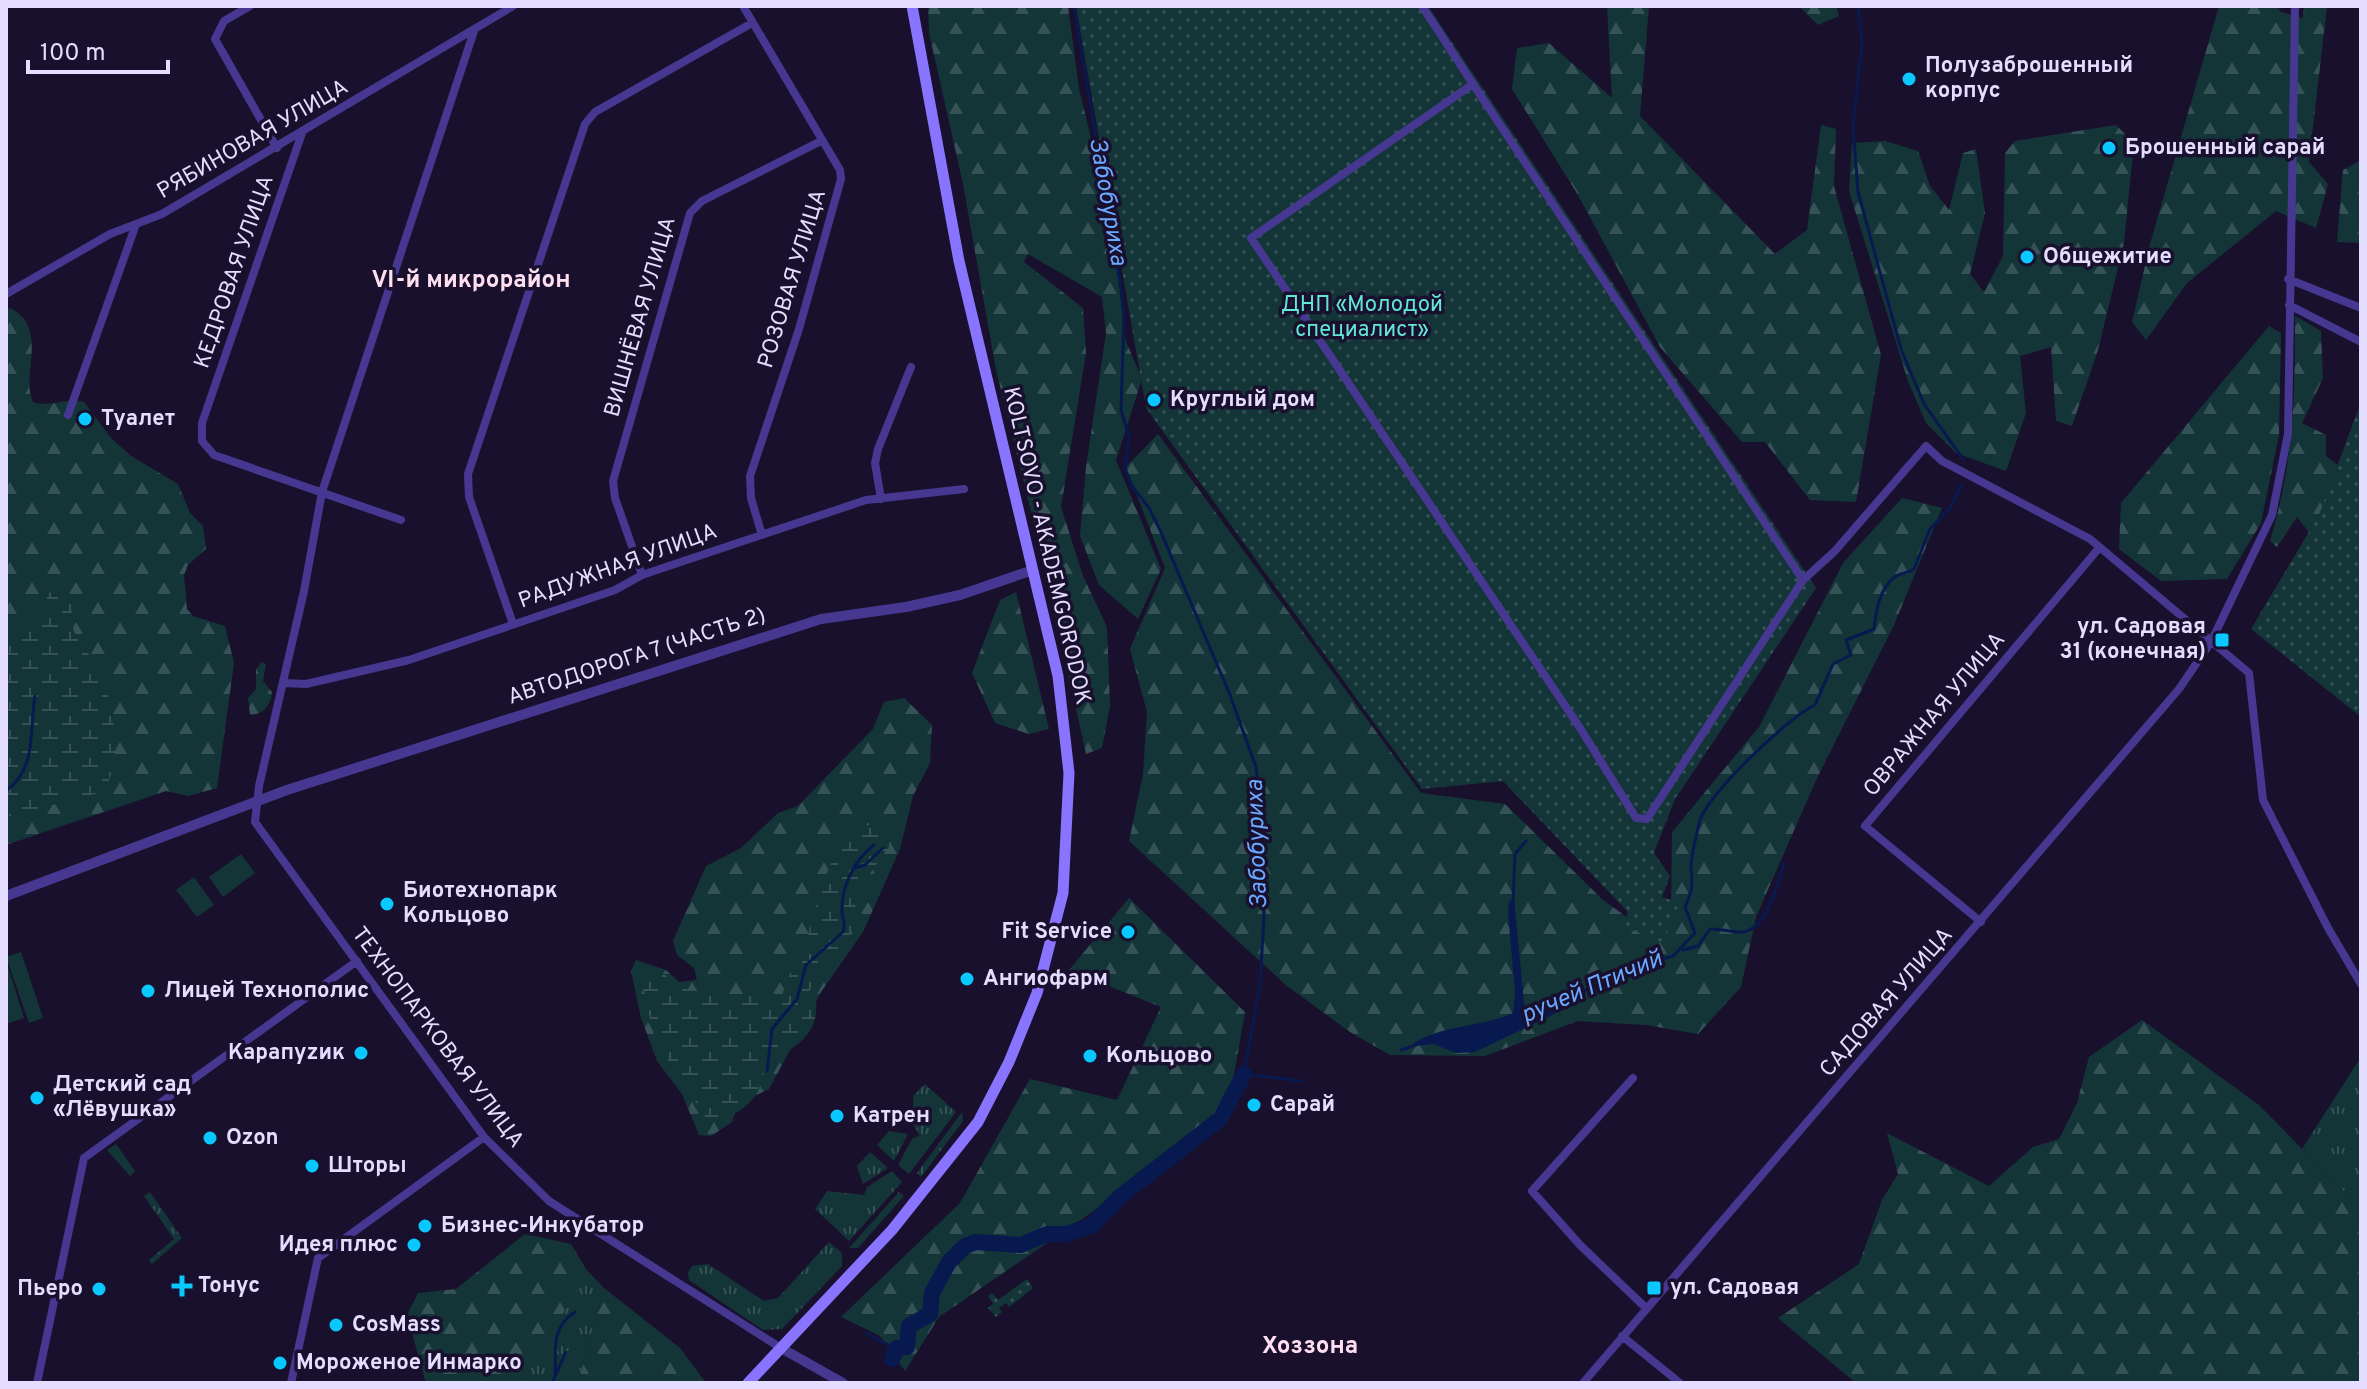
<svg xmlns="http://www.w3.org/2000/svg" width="2367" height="1389" font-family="Overpass,sans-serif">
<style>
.grass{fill:url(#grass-tufts)}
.forest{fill:url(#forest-firs)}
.wetland{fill:url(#wetland-marsh)}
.park{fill:#133538}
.garden{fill:url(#garden-dots)}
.water{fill:#08194f}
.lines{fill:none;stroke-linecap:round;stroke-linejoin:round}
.stream{stroke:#08194f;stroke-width:3}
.river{stroke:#08194f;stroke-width:16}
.minor{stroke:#463890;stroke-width:8}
.tertiary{stroke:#463890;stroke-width:10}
.secondary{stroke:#8974ff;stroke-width:11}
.poi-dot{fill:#09c8ff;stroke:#19102e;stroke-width:3}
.labels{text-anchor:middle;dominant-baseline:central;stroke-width:7;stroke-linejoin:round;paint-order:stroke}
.poi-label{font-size:22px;font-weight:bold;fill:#e5ddff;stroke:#19102e;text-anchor:start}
.street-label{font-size:22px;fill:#e5ddff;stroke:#19102e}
.park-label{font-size:22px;fill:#60e8d7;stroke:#19102e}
.water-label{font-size:24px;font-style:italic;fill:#6ba8ff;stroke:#19102e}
.neighbourhood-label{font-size:24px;font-weight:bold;fill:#ffdfef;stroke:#19102e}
</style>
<defs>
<pattern id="grass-tufts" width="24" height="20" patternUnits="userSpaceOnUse" patternTransform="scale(2)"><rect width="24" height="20" fill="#133538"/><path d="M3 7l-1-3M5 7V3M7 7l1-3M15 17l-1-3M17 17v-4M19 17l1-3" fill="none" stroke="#355256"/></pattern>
<pattern id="forest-firs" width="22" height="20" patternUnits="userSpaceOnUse" patternTransform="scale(2)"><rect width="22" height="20" fill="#133538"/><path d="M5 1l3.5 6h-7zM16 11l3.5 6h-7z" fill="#355256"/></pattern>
<pattern id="wetland-marsh" width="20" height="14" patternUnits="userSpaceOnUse" patternTransform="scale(2)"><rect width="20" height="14" fill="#133538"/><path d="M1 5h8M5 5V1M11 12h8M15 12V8" fill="none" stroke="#355256"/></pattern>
<pattern id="garden-dots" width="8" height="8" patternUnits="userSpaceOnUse" patternTransform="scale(2)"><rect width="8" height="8" fill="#133538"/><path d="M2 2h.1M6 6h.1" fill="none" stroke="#355256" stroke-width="1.8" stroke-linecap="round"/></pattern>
</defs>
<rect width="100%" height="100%" fill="#19102e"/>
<path class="grass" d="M2361,1057V1209L2302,1149Z
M925,1084L956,1112L909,1174L898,1165L912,1139L920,1135L914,1126L913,1096Z
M962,1112L963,1121L921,1177L917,1173Z
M889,1131L908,1134L894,1161L877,1145Z
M116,1144L135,1171L130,1176L107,1150Z
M870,1152L888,1168L863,1184L857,1166Z
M892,1171L902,1182L849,1241L815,1209L827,1191L864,1195L867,1187Z
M150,1192L182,1238L152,1264L149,1260L174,1239L144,1196Z
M899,1192L904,1196L858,1248H849Z
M829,1242L842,1253V1266L782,1329L763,1330L689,1280L688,1273L692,1266L708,1264L764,1301L778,1298Z
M586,1269L604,1288L578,1383H518L575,1293Z"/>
<path class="forest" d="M928,6H1068L1079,89L1101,179L1120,285L1125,339L1142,379L1116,460L1161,569L1138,619L1099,585L1080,536L1086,467L1106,333L1102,297L1028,254L1024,262L1083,308L1086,353L1061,507L1083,576L1107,627L1110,706L1102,748L1086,754L1046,572L996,370L963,184L929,33Z
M1607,6H1649L1640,116L1775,254L1807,230L1821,125L1836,129L1834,186L1881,355L1856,502L1810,500L1765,442H1742L1660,347L1578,195L1512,89L1517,48L1549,43L1612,98Z
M1799,6H1836L1839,16L1818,25Z
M2219,6H2277L2281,12L2303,18L2304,6H2327L2309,162L2328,184L2316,228L2276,211L2187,283L2146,340L2132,322L2150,244Z
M2116,125L2134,143L2124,243L2098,350L2072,426L2056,421L2051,347L2020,356L2026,413L2006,471L1956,453L1926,423L1908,381L1849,191L1852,143L1885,141L1918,151L1930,186L1949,210L1963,153L1976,149L1985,213L1970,274L1984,292L2003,256L2005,153L2015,141Z
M2361,160V243L2337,242L2343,170Z
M10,308C50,328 20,375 33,402C50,408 66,397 84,402L111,438L131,456L178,484L190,513L203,526L206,549L188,565L184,575L187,609L193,616L225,626L234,663L217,788L188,796L166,791L6,845V309Z
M2295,316L2321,331L2323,378L2302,423L2326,435V456L2349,474L2314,539L2297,517L2277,547L2270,541C2294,460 2295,399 2295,316Z
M2269,326L2281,333L2279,435L2261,523L2227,579L2161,581L2119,549L2121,503Z
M1158,434L1421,793L1505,804L1603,900L1646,931L1671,910L1672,832L1759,727L1843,563L1902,498L1942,508L1894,625L1817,778L1756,917L1741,987L1698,1034L1646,1025L1578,1021L1485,1056L1390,1055L1350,1032L1287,986L1129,841L1143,774L1147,712L1130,649L1165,568L1126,467Z
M1016,592L1049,729L1029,734L995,723L972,673L1000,600Z
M262,662L266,664L263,681L272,692C272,704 263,715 250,715L248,698L256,689V669Z
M904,698L932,725L930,763L913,796L900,849L863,932L821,992L769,1089L738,1104L732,1122L711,1136L699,1135L682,1094L657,1061L641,1018L631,971L636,960L666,970L679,982L697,980L694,968L677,955L673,941L706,866L741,848L778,813L798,806L873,729L884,702Z
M1129,898L1245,1012L1226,1120L939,1317L905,1371L880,1336L841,1317L960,1203L1030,1079L1117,1100L1161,1007L1069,970Z
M2142,1020L2259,1105L2361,1209V1383H1856L1778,1318L1859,1264L1882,1200L1898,1174L1887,1133L1989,1186L2033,1147L2059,1139L2077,1103L2089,1057Z
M525,1234L571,1244L586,1269L576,1293L518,1383H426L407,1315L418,1293L456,1289Z
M604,1288L680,1348L706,1383H578Z"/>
<path class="wetland" d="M54,588L65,590C75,605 70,616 74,631C78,645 92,655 98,668C113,701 126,761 102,792L6,817V640C10,635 15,628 21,624C34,615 48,618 47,596Z
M880,825L889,832L890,845L858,891L851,933L817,975L808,994L816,999C820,1048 779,1047 764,1073C761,1078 761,1085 758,1091C750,1107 724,1125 706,1118L655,1040L639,969L652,967L688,990L739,997L782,995L794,963L803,952C815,919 830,816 880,825Z"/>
<path class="park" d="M241,854L255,873L223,897L209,877Z
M194,877L214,905L197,917L176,890Z
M21,952L43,1018L29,1023L6,957Z
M6,960L24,1018L6,1024Z"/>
<path class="garden" d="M1076,6H1428L1816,588L1675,799L1654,853L1670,876L1662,897L1679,903L1663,943L1623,926L1628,912L1503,781L1422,789L1146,408Z
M2361,402V717L2251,629L2319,515Z
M1027,1279L1033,1288L1009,1307L1006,1303L999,1308L1002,1312L996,1317L988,1308L993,1304L988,1296L992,1293L998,1300Z"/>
<path class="water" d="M1514,898L1525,1013L1533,1012C1545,1001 1555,989 1573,992V1005L1475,1052L1456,1053L1434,1044L1415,1046L1414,1043C1445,1024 1480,1028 1513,1013L1515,992L1508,913L1509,902Z"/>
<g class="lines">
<path class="stream" d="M1074,6L1120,282L1124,316L1121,410L1129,436L1125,469L1132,486L1149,508L1160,530L1230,695L1256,767L1262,812L1264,917L1260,984L1244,1074L1301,1081
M1858,6L1862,42L1853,125L1858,192L1901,349L1924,404L1963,459
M6,791C38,767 29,730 35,696
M854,868L865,865L883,848
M1513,901L1515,854L1526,841
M1683,950L1698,946L1710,929C1721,928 1732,933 1742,932C1768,929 1777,884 1784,864
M1572,999L1590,987L1614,984L1631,968L1673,956L1695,933L1685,907C1694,887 1692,886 1691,866C1691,854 1697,835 1699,823C1706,795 1790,716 1815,705L1833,664L1851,655L1846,640L1874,629C1876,611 1879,588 1896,576C1901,573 1908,573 1914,569L1930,529L1950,508L1962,485
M1401,1050L1416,1045
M767,1071L772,1029L797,999L806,965L843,932C846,924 843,920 842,913C841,887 854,860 874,845
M866,1333L896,1349
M555,1377C557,1351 549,1329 575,1312
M552,1383L566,1352"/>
<path class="river" d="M892,1359L897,1348L907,1347L909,1326L930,1314L932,1293L949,1262L965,1246L976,1242L1021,1245L1047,1234H1066L1091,1226L1122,1195L1220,1119L1244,1074"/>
<path class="minor" d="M250,6L224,21L215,39L277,148
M743,6L840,170L841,179L799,329L750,476L751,498L762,535
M1422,6L1473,84L1251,238L1580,728L1636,818L1647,819L1803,580L1834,552L1926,446L1942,461L2090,539L2249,673L2263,800L2328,928L2361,984
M474,31L322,492L304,591L259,786L255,822L484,1137L549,1201L781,1348
M1473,84L1803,580
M302,133L202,423V441L214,455L401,520
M2288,279L2361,308
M6,294L110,234L162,214L513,6
M2289,305L2361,342
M68,415L135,227
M881,499L875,463L878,449L911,367
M642,575L615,498L613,481L690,213L702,201L821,141
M513,624L469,497L468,474L585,124L595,112L752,23
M284,683L306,684L409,660L615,590L642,575L866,500L964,489
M1981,922L1865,826L2099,548
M1633,1078L1532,1191L1580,1245L1646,1308
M1622,1336L1680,1383
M37,1383L84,1158L357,961
M291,1383L318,1258L484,1137
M1583,1383L2179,689L2211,642L2272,515L2288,434L2295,6"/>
<path class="tertiary" d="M6,896L287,790L821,619L906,607L960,595L1033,570
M781,1348L843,1383"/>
<path class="secondary" d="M748,1383L892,1230L978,1122L1009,1062L1037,993L1063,893L1069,773L1058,676L959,261L912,6"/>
</g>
<g class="poi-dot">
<circle cx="1909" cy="79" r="8"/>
<circle cx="2109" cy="148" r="8"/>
<circle cx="2027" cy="257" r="8"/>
<circle cx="1154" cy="400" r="8"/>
<circle cx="85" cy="419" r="8"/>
<rect x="2214" y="632" width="16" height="16" rx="4"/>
<circle cx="387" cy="904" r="8"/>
<circle cx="1128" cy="932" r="8"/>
<circle cx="967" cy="979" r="8"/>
<circle cx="148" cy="991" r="8"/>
<circle cx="361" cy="1053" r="8"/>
<circle cx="1090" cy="1056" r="8"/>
<circle cx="37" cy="1098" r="8"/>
<circle cx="1254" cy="1105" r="8"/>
<circle cx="837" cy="1116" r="8"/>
<circle cx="210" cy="1138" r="8"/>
<circle cx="312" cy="1166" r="8"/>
<circle cx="425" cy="1226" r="8"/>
<circle cx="414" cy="1245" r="8"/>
<path d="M178 1274h8v8h8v8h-8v8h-8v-8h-8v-8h8z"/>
<rect x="1646" y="1280" width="16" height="16" rx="4"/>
<circle cx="99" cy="1289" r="8"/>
<circle cx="336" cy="1325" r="8"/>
<circle cx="280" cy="1363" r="8"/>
</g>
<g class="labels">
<g class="poi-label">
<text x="1925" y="66">Полузаброшенный<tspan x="1925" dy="25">корпус</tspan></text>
<text x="2125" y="148">Брошенный сарай</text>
<text x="2043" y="257">Общежитие</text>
<text x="1170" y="400">Круглый дом</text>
<text x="101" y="419">Туалет</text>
<text x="2206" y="627" text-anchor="end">ул. Садовая<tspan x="2206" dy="25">31 (конечная)</tspan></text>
<text x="403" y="891">Биотехнопарк<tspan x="403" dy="25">Кольцово</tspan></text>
<text x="1112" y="932" text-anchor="end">Fit Service</text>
<text x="983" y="979">Ангиофарм</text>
<text x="164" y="991">Лицей Технополис</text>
<text x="345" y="1053" text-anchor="end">Карапуzик</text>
<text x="1106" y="1056">Кольцово</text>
<text x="53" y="1085">Детский сад<tspan x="53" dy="25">«Лёвушка»</tspan></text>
<text x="1270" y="1105">Сарай</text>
<text x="853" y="1116">Катрен</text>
<text x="226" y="1138">Ozon</text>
<text x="328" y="1166">Шторы</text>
<text x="441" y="1226">Бизнес-Инкубатор</text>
<text x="398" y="1245" text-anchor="end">Идея плюс</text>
<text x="198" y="1286">Тонус</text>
<text x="1670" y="1288">ул. Садовая</text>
<text x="83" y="1289" text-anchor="end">Пьеро</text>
<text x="352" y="1325">CosMass</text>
<text x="296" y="1363">Мороженое Инмарко</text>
</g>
<g class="street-label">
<text transform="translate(253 140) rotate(-30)">РЯБИНОВАЯ УЛИЦА</text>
<text transform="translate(235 272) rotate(-71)">КЕДРОВАЯ УЛИЦА</text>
<text transform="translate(793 279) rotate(-73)">РОЗОВАЯ УЛИЦА</text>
<text transform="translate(641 317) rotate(-74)">ВИШНЁВАЯ УЛИЦА</text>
<text transform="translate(1046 546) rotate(77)">KOLTSOVO - AKADEMGORODOK</text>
<text transform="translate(618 567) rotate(-20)">РАДУЖНАЯ УЛИЦА</text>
<text transform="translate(637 657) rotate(-18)">АВТОДОРОГА 7 (ЧАСТЬ 2)</text>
<text transform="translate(1935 715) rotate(-50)">ОВРАЖНАЯ УЛИЦА</text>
<text transform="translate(1887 1003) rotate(-49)">САДОВАЯ УЛИЦА</text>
<text transform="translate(437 1038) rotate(53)">ТЕХНОПАРКОВАЯ УЛИЦА</text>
</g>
<g class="park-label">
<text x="1362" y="305">ДНП «Молодой<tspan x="1362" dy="25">специалист»</tspan></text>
</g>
<g class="water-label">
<text transform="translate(1107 202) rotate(80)">Забобуриха</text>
<text transform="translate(1258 844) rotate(-92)">Забобуриха</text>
<text transform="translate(1592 988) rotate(-23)">ручей Птичий</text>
</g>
<g class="neighbourhood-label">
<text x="471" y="281">VI-й микрорайон</text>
<text x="1310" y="1347">Хоззона</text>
</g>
</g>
<rect width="2367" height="1389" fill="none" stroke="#e5ddff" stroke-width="16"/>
<path d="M28 60v12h140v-12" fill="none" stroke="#e5ddff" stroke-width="4"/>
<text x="40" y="60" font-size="24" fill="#e5ddff" stroke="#19102e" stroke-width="6" paint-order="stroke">100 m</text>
</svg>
